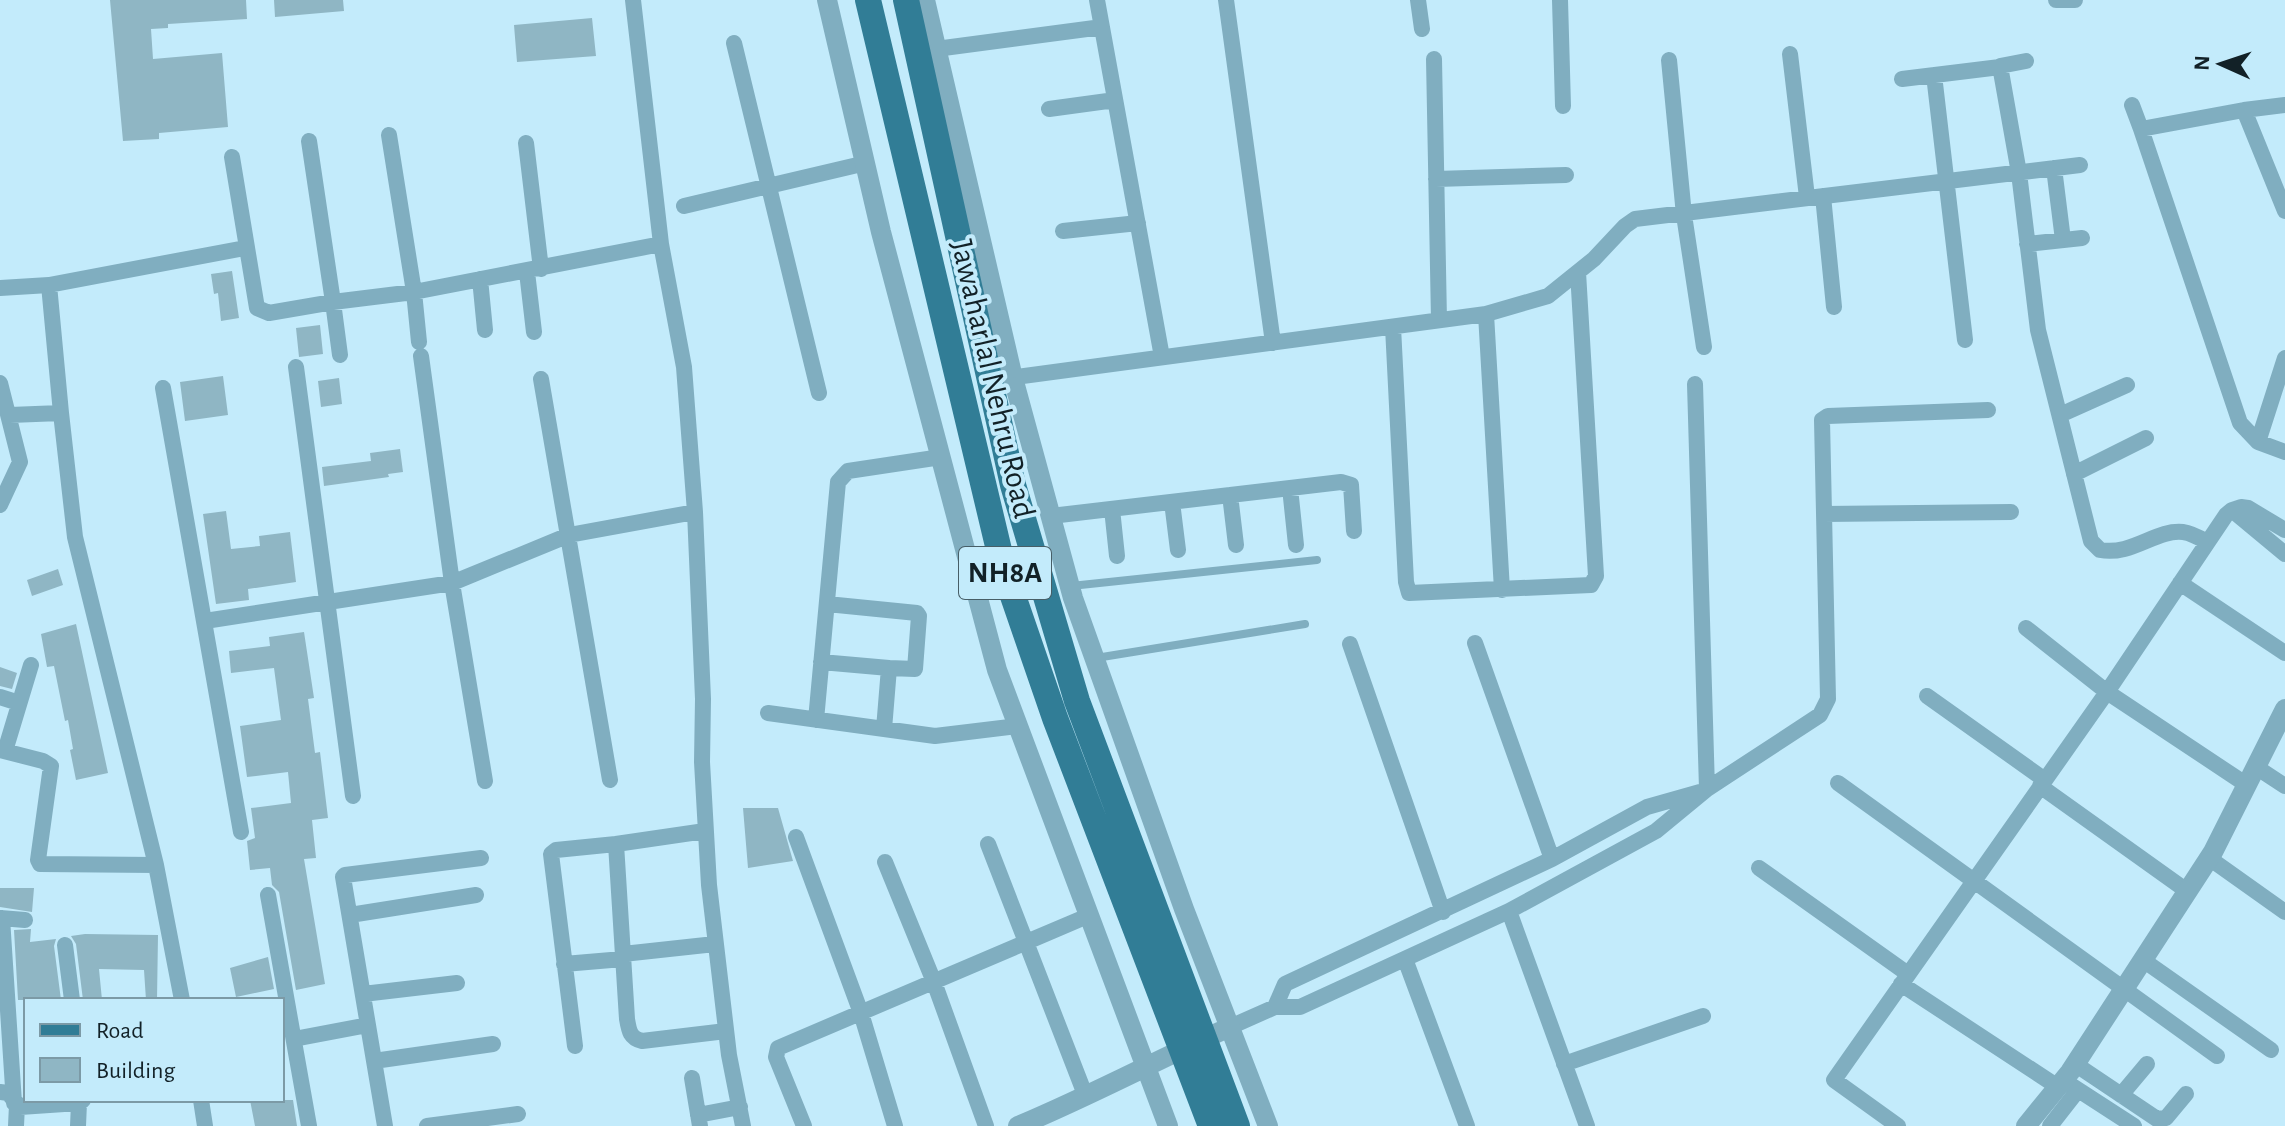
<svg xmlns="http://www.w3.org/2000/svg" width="2285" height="1126" font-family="'Alegreya Sans',sans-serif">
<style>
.building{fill:#8fb6c4}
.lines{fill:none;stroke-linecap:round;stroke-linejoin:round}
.service{stroke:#80aec0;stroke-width:8}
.minor{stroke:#80aec0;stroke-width:16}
.tertiary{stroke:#80aec0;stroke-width:20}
.primary{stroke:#317d96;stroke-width:26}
.labels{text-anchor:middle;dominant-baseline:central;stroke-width:8;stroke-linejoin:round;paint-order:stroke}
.shield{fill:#c3ebfb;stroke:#475e67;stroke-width:2}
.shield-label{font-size:30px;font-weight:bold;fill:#122127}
.street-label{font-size:32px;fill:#122127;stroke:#c3ebfb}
</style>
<rect width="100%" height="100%" fill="#c3ebfb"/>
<path class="building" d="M110,0H246L247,19L168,24V28L151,29L153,59L222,53L228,127L159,133V139L123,141Z
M274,0H343L344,11L275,17Z
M592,18L596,56L517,62L514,25Z
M232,271L239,318L221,321L218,293L214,294L211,274Z
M320,325L323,354L299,357L296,328Z
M223,376L228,415L185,421L180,382Z
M339,378L342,404L321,407L318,381Z
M400,449L403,472L388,474L389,477L324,486L322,467L371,461L370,453Z
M226,511L231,549L260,546L259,536L290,532L296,582L248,589L249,600L216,604L203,514Z
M58,569L63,585L32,596L27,580Z
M76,624L108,773L76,780L70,750L73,749L68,720L65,721L54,666L47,667L41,634Z
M304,632L314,698L308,699L315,753L320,752L328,818L312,820L316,858L304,859L325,984L296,990L279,892L272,885L270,868L250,870L247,841L255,838L251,808L291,803L288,772L247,777L240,726L281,720L274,668L231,673L229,651L270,646L269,637Z
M0,667L17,673L12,689L0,686Z
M743,808H778L793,861L748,868Z
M0,888H34L32,912L0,907Z
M31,929L30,942L56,939L54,946L61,1000H18L14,930Z
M85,934L158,935L157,999L146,1000L144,970L99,969L102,1000H83L76,944L71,936Z
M268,957L274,989L236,997L230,968Z
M250,1100H293L297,1126H255Z"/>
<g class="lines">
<path class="service" d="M1071,586L1317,560
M1096,658L1305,624"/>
<path class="minor" d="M633,0L661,244L684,367L695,512L703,699L702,762L709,885L729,1055L743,1126
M1097,0L1162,357
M1226,0L1273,343
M1418,0L1422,29
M1560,0L1563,106
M2056,0H2075
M734,43L819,393
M936,49L1102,27
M1790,54L1807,197
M1434,59L1439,320
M1669,60L1684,215L1704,347
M2026,61L2000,66L2019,173L2038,330L2091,541L2100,550C2132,556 2156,529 2183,532C2191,533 2200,538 2207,542
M1934,75L1965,340
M1902,79L2000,67
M2132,105L2141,129
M1049,109L1115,100
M2244,110L2285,105
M389,135L414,292L419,342
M526,143L541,269
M232,157L257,308L269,313L333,302L309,141
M2054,168L2063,240
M1436,179L1566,175
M1823,196L1834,307
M684,206L866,163
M1063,231L1138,223
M2027,244L2082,238
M527,272L534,332
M480,279L485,330
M0,288L49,285
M1486,314L1502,590
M1393,327L1406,582L1409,593L1591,585L1596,576L1578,272
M340,355L333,302L414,292L661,244
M421,356L452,583L485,781
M2285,358L2258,442L2285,452
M296,367L353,796
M541,379L610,780
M1001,379L1486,314L1548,296L1594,259L1625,226L1635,219L2080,165
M0,383L20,462L0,505
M1695,384L1707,789
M163,388L241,832
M61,413L49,285L245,248
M10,415L61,413L75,537L156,865L182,1000
M2060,415L2127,385
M2258,442L2240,423L2141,129L2244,110L2285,211
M2074,474L2146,438
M1290,488L1296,545
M1230,495L1236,545
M1172,502L1178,550
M1112,509L1117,556
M2232,510L2241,507L2248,508L2285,530
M1824,514L2011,512
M1051,516L1341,482L1351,485L1354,531
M2180,583L2285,653
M827,604L917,613L919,616L915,669L889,668
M205,621L452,583L569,535L695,512
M1475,643L1552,859
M1350,644L1443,912
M821,662L889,668L884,729
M1927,696L2045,780
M0,697L19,703
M768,713L935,736L1018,726
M816,720L838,482L848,471L941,457
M0,750L43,761L51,766L38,860L40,864L156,865
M5,751L31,665
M2256,767L2285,786
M1838,783L2217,1056
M2247,785L2107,692L2226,515L2232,510L2285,554
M2040,786L2187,891
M796,837L861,1013L895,1126
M616,844L705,831
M988,844L1086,1097
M2209,858L2285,912
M885,862L934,982L986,1126
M1759,868L1908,974
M268,895L309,1126
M1509,911L1587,1126
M350,915L476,895
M0,918L25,920
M2,918L14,1103
M65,945L72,1000
M623,954L715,944
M1405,959L1467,1126
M2143,960L2271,1050
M564,964L623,959
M1901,984L2058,1087
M363,994L457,983
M1275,1007L1285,984L1552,859L1647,807L1700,792
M1230,1027L1275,1007H1300L1509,911L1656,831L1707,789L1820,715L1828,699L1822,420L1828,416L1988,410
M294,1039L368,1025
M575,1046L551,854L556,850L616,844L627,1019C629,1031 630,1038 642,1041L726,1031
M374,1061L493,1044
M1564,1064L1703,1016
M2075,1064L2157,1119L2166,1118L2186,1094
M692,1078L700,1126
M2063,1080L2134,1126
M0,1092L8,1093L20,1107L79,1103
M2121,1095L2147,1064
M201,1100L205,1126
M698,1115L740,1107
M16,1126L17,1105
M78,1126L79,1103L83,1100
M385,1126L343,877L345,875L481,858
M427,1126L518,1114
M804,1126L776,1057L778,1048L1090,915
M1898,1126L1834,1080L2107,692L2026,628
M2050,1126L2078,1090"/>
<path class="tertiary" d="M827,0L881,232L997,670L1168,1126
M925,0L1013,378L1073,598L1184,909L1268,1126
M1018,1126C1090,1096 1159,1059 1230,1027
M2026,1126L2070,1072L2213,852L2285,709"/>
<path class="primary" d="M868,0L1003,567L1055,718L1211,1126
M906,0L1013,485L1077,701L1237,1126"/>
</g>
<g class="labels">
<rect class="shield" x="959" y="547" width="92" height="52" rx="6"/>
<g class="shield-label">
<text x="1005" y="573">NH8A</text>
</g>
<g class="street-label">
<text transform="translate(993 379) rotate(77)">Jawaharlal Nehru Road</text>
</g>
</g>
<rect x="24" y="998" width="260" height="104" fill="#c3ebfb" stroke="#7c9aa6" stroke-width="2"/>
<rect x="40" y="1024" width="40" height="12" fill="#317d96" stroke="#7c9aa6" stroke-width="2"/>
<text x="96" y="1038" font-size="24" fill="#122127">Road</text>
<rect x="40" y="1058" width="40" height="24" fill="#8fb6c4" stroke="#7c9aa6" stroke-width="2"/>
<text x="96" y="1078" font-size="24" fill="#122127">Building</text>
<g transform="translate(2221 64) rotate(273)" stroke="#c3ebfb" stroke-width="6" paint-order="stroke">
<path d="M0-6L14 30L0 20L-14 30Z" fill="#122127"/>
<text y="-12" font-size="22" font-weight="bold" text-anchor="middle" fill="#122127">N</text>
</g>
</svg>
